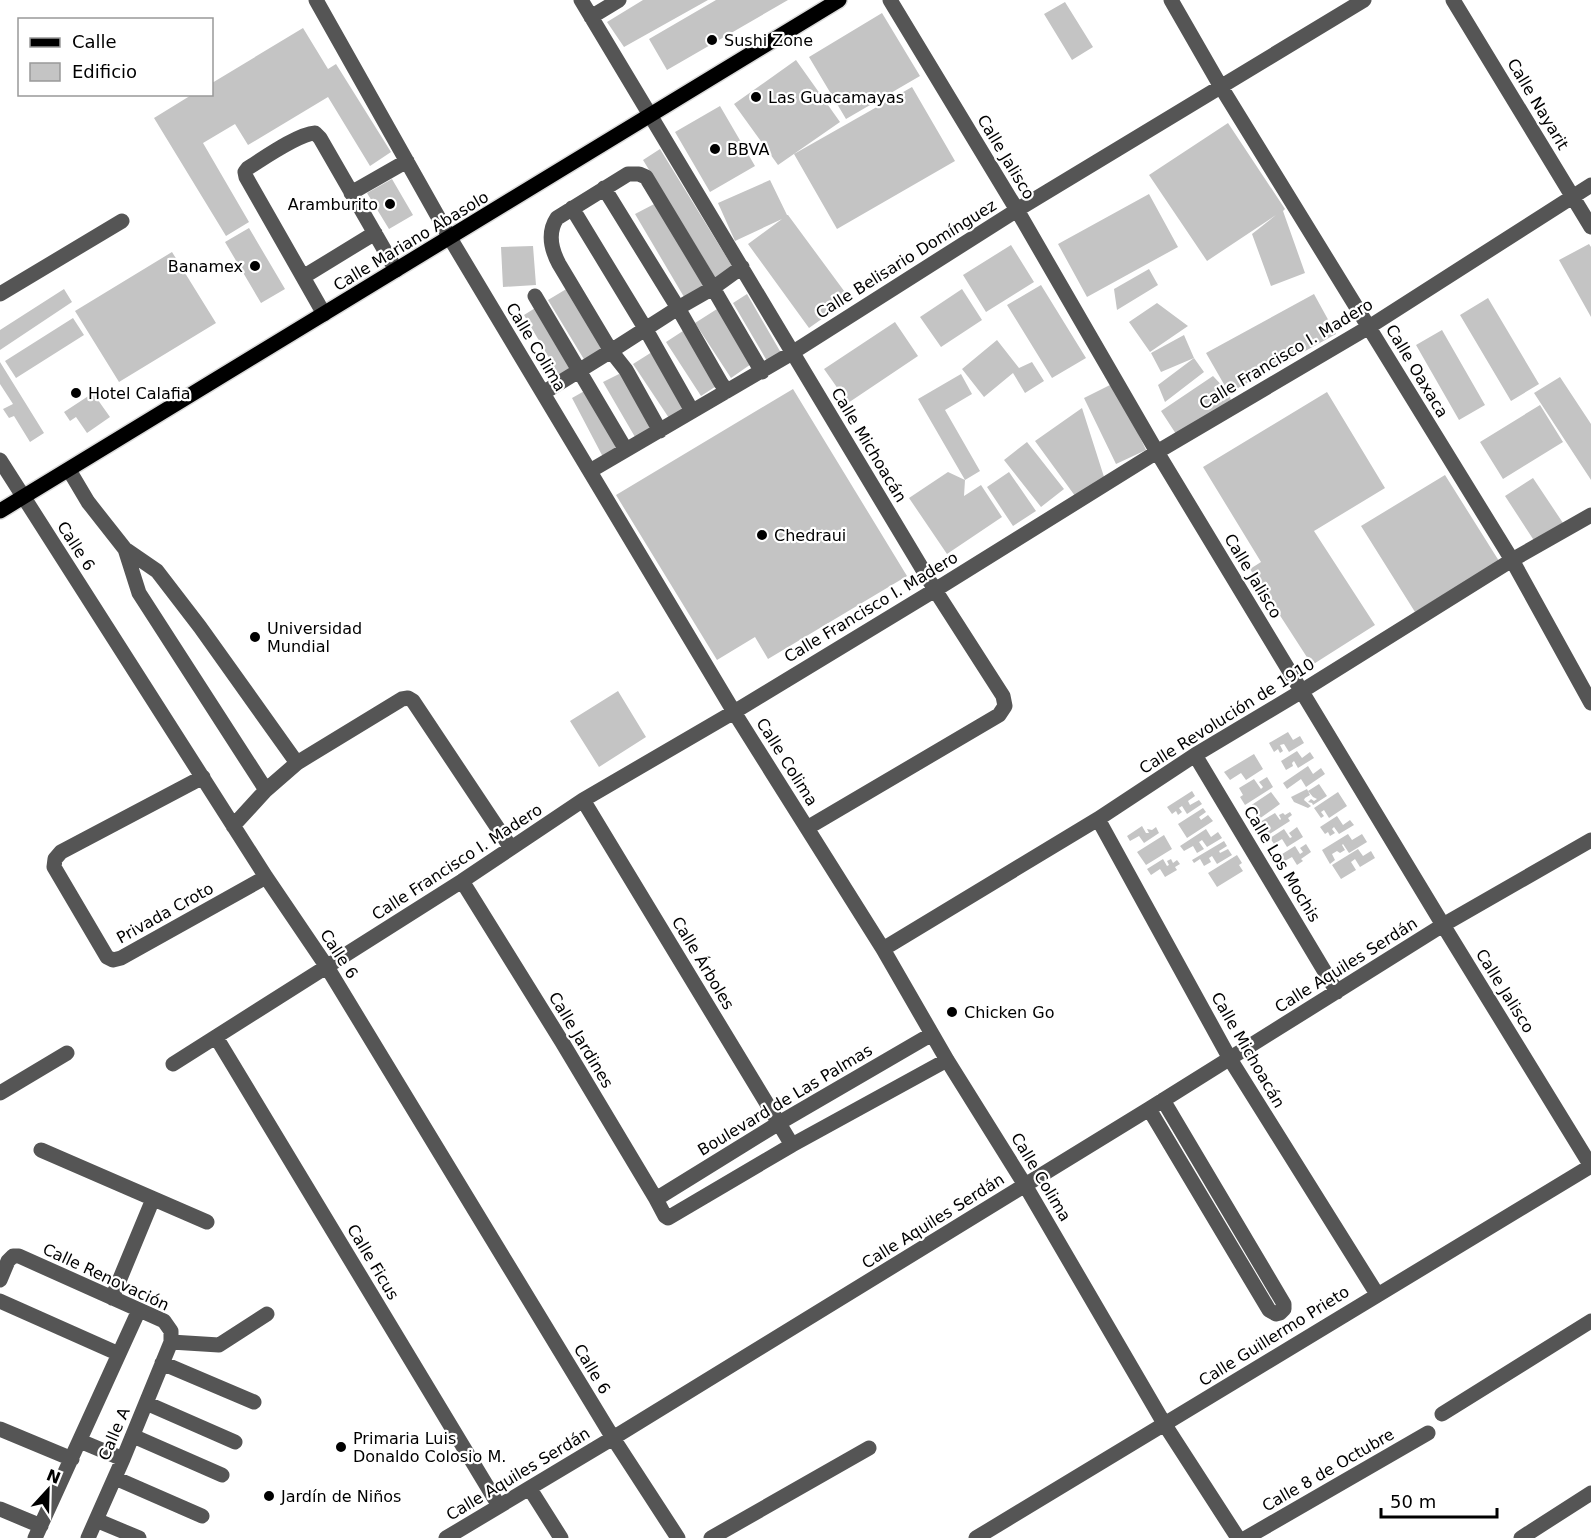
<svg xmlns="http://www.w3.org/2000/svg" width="1591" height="1538" font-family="'DejaVu Sans',sans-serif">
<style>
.building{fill:#c4c4c4}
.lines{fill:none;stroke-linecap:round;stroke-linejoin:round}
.major-casing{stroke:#dbdbdb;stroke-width:18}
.minor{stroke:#555;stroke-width:15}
.major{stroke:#000;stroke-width:15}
.poi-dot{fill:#000;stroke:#fff;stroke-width:2}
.labels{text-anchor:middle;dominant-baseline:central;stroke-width:4.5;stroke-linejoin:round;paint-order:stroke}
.poi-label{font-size:16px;fill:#000;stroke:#fff;text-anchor:start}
.street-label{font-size:16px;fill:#000;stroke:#fff}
</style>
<rect width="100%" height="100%" fill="#fff"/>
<path class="building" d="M643,0H708L624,47L607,22Z
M716,0H788L667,70L649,39Z
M1065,2L1093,47L1072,60L1044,14Z
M882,13L920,76L846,119L809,57Z
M303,28L328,69L336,64L391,152L370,166L328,97L248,145L235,124L203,143L249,222L226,236L154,118L193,94H212V83Z
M796,60L840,122L778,165L734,104Z
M912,87L955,161L837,229L794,154Z
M720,106L755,166L710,192L675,132Z
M1228,123L1285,209L1283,211L1305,273L1271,286L1252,234L1276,215L1207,261L1149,175Z
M660,149L735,271L718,282L643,160Z
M392,179L413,215L389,229L367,193Z
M770,180L787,215H788L850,299L809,328L748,244L782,219L735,241L718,203Z
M1149,194L1178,247L1087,297L1058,244Z
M660,201L711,288L687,302L635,214Z
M249,228L285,289L261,303L225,242Z
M1589,244L1591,247V317L1559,260Z
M1011,245L1034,282L986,312L963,275Z
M533,246L536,285L503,287L501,247Z
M172,252L216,323L119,382L75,311Z
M1149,269L1158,285L1117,310L1114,289Z
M1041,285L1086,358L1052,378L1007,305Z
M568,288L606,349L585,361L548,300Z
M64,289L72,302L0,350V330Z
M962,289L982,320L941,347L920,317Z
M747,294L784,358L770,366L733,303Z
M1314,294L1336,334L1229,393L1231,401L1178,437L1161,411L1213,376L1229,393L1206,353Z
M1488,298L1539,384L1511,401L1460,315Z
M1157,303L1188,326L1150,352L1129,322Z
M540,305L578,371L562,380L524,315Z
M717,309L754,362L731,378L695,323Z
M73,318L84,335L16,378L5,361Z
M895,322L918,356L848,403L824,369Z
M686,329L721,383L701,396L666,342Z
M1442,330L1485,405L1459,420L1416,345Z
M1184,335L1194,358L1161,372L1151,353Z
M997,340L1019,368L1032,362L1044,381L1025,393L1013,373L984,397L962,369Z
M652,352L687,406L669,418L633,364Z
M1194,358L1204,372L1165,402L1158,385Z
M0,362L44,433L30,442L14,416L9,418L3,409L13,404L0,384Z
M625,371L657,426L635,437L603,382Z
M961,374L972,394L945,410L980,471L965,480L964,496L981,485L1002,517L947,554L909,498L948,472L965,480L918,399Z
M1560,377L1591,424V480L1534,393Z
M1114,383L1146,450L1116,464L1084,398Z
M588,389L619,449L603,457L572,398Z
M793,389L907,576L768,659L755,637L717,660L616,495Z
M1327,392L1385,488L1314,531L1375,625L1312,665L1250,569L1261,562L1203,467Z
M93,393L110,417L87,433L76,417L70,421L64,412Z
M1540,405L1563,442L1503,479L1480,442Z
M1082,408L1105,480L1078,500L1035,441Z
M1027,442L1064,489L1041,507L1004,460Z
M1009,472L1036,511L1013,526L987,487Z
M1445,475L1499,561L1415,612L1361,526Z
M1533,478L1563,523L1535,542L1505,496Z
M618,691L646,737L599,767L570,721Z
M1288,732L1293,740L1300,736L1304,743L1289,752L1284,744L1280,745L1283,751L1280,753L1278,749L1274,752L1269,743Z
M1297,751L1302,758L1310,752L1314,758L1298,768L1294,761L1292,763L1293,766L1286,770L1281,761Z
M1254,754L1263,769L1246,780L1241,773L1230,780L1224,772Z
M1308,766L1313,774L1321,768L1325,774L1306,787L1301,779L1287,789L1283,783Z
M1267,777L1273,787L1245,805L1240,797L1243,795L1239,788L1254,779L1261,789L1263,787L1259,782Z
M1319,784L1327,796L1313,805L1312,803L1308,802L1311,799L1314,801L1317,799L1313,797L1308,791Z
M1307,789L1310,795L1305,798L1304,800L1311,806L1308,808L1294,802L1291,797Z
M1192,791L1195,796L1188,801L1190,805L1199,800L1202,804L1187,814L1182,806L1179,808L1182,812L1178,815L1176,811L1172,814L1167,807Z
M1271,792L1280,804L1259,819L1250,806Z
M1338,792L1347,806L1329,818L1324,810L1321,812L1324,816L1321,818L1314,808Z
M1203,808L1206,812L1199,817L1201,820L1208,815L1213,821L1187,838L1178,824Z
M1290,812L1292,815L1288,818L1290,821L1268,835L1260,822L1275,813L1280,820L1281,819L1279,815L1283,813L1285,815Z
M1337,816L1343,825L1350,820L1354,825L1339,834L1334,827L1332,829L1335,833L1330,836L1328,832L1325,834L1320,827Z
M1142,826L1146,833H1149L1147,829L1152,830L1156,827L1159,833L1144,843L1139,836L1130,841L1127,836Z
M1297,827L1303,837L1287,847L1282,839L1274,844L1270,838L1284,829L1290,838L1292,837L1289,833Z
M1206,829L1211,837L1218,832L1222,838L1207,847L1202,840L1199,842L1204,849L1197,853L1193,846L1184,851L1180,846Z
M1348,834L1352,840L1362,834L1367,842L1349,853L1343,844L1342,845L1345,850L1340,853L1337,851L1332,854L1335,860L1330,864L1322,850Z
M1164,835L1172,849L1146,865L1137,852Z
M1224,841L1227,846L1219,851L1220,853L1228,849L1232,855L1217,864L1212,856L1209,858L1211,862L1204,866L1200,859L1194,863L1192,860Z
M1306,844L1311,852L1301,859L1303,861L1297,865L1292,857L1283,862L1279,856L1295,846L1300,854L1303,852L1300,848Z
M1358,849L1363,856L1371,851L1375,858L1360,867L1355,859L1351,862L1356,870L1341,879L1332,865Z
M1237,855L1242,863L1239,865L1243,871L1217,887L1208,873Z
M1163,859L1167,866L1169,865L1167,861L1171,859L1173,863L1177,860L1180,864L1175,867L1177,870L1165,877L1160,869L1151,875L1147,869Z"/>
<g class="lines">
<defs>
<path id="major" d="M0,511L839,0"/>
</defs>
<use href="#major" class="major-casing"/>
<path class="minor" d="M316,0L450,238L734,712L883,949L947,1060L1025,1185L1165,1425L1238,1538
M581,0L935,590L1003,696L1005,706L999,715L807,828
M890,0L1017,210L1157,452L1443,925L1591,1166
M1171,0L1221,87L1512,560L1591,703
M1453,0L1591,227
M591,17L619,0
M604,188L678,308L721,383L727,391
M351,193L407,161
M572,208L645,328L692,411
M303,277L375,233
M0,294L122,221
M535,296L626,450
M324,314L246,177L245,172L248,168C264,158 298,134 315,133L320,138L396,270
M543,393L611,351L678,308L713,288L742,267
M660,431L626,370L611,351L559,264C551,249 547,233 557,218L628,174H639L646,177L713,288L762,372
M0,460L266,877L327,967L613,1438L678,1538
M69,470L88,502L125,549L139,593L266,790L233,826
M590,471L787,356L1017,210L1364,0
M125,549L157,571L200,627L297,763
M1195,755L1337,992
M203,777L61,852L55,859L54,867L107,957L113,960L121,958L266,877
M266,790L297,763L402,699L408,698L413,701L511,848
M583,800L792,1145
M1098,819L1230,1059L1377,1294
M462,881L562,1042L656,1199L665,1216L668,1218L792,1145L947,1060
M883,949L1098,819L1195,755L1302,691L1512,560L1591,515
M216,1037L499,1506
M173,1064L462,881L583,800L734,712L935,590L1157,452L1369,327L1591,185
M0,1093L67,1053
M1149,1109L1269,1310L1276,1314L1280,1313L1284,1309V1304L1163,1100
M41,1150L207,1222
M656,1199L779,1123L932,1034
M0,1280L8,1261L13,1256H19L164,1321L171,1331V1342L123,1459L88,1538
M112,1298L153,1199
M0,1301L119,1354
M171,1342L219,1345L267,1314
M162,1363L254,1402
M146,1403L235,1442
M1442,1414L1591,1321
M0,1429L72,1459
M133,1436L222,1475
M80,1441L123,1459
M115,1478L202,1516
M530,1489L561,1538
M0,1509L41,1526
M96,1520L139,1538
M35,1538L139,1310
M446,1538L613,1438L1149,1109L1443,925L1591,840
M711,1538L869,1448
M976,1538C1182,1415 1386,1289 1591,1166
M1246,1538L1428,1433
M1521,1538L1591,1493"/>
<use href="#major" class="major"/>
</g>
<g class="poi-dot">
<circle cx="712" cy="40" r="6"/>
<circle cx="756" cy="97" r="6"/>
<circle cx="715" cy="149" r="6"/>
<circle cx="390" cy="204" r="6"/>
<circle cx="255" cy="266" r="6"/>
<circle cx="76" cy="393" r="6"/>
<circle cx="762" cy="535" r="6"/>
<circle cx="255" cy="637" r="6"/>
<circle cx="952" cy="1012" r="6"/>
<circle cx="341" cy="1447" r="6"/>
<circle cx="269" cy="1496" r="6"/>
</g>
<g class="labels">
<g class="poi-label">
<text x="724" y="40">Sushi Zone</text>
<text x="768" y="97">Las Guacamayas</text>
<text x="727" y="149">BBVA</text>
<text x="378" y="204" text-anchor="end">Aramburito</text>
<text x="243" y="266" text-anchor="end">Banamex</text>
<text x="88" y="393">Hotel Calafia</text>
<text x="774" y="535">Chedraui</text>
<text x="267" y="628">Universidad<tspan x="267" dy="18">Mundial</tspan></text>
<text x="964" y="1012">Chicken Go</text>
<text x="353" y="1438">Primaria Luis<tspan x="353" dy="18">Donaldo Colosio M.</tspan></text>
<text x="281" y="1496">Jardín de Niños</text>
</g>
<g class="street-label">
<text transform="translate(1538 104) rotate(59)">Calle Nayarit</text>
<text transform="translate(1006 157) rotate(59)">Calle Jalisco</text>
<text transform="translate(411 241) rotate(-31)">Calle Mariano Abasolo</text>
<text transform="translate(906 259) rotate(-32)">Calle Belisario Domínguez</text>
<text transform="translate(536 347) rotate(59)">Calle Colima</text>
<text transform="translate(1286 354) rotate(-31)">Calle Francisco I. Madero</text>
<text transform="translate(1417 371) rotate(59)">Calle Oaxaca</text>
<text transform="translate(869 445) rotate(59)">Calle Michoacán</text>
<text transform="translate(76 546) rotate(57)">Calle 6</text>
<text transform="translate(1253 576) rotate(59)">Calle Jalisco</text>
<text transform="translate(871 607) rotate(-31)">Calle Francisco I. Madero</text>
<text transform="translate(1227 716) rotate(-32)">Calle Revolución de 1910</text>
<text transform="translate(787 762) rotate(58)">Calle Colima</text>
<text transform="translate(457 862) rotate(-33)">Calle Francisco I. Madero</text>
<text transform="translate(1282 864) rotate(59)">Calle Los Mochis</text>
<text transform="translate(165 913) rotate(-29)">Privada Croto</text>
<text transform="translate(339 954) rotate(57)">Calle 6</text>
<text transform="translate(703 963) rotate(59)">Calle Árboles</text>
<text transform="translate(1346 965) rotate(-32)">Calle Aquiles Serdán</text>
<text transform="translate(1505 991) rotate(58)">Calle Jalisco</text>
<text transform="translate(581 1040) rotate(59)">Calle Jardines</text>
<text transform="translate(1248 1050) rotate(60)">Calle Michoacán</text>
<text transform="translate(785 1100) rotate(-31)">Boulevard de Las Palmas</text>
<text transform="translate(1041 1177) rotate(59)">Calle Colima</text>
<text transform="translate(933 1221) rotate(-32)">Calle Aquiles Serdán</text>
<text transform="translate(373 1262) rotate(59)">Calle Ficus</text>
<text transform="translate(106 1277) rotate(25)">Calle Renovación</text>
<text transform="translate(1274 1336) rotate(-32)">Calle Guillermo Prieto</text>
<text transform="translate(592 1369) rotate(59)">Calle 6</text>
<text transform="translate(114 1434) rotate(-67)">Calle A</text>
<text transform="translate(1328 1470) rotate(-30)">Calle 8 de Octubre</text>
<text transform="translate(518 1474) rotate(-31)">Calle Aquiles Serdán</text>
</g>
</g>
<rect x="18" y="18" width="195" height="78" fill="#ffffff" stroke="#999999" stroke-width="1.5"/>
<rect x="30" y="38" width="30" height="9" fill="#000000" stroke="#999999" stroke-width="1.5"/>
<text x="72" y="48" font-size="18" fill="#000000">Calle</text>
<rect x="30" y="63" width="30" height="18" fill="#c4c4c4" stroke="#999999" stroke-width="1.5"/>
<text x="72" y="78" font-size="18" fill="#000000">Edificio</text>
<g transform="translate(48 1490) rotate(22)" stroke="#ffffff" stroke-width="4.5" paint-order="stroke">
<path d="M0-4.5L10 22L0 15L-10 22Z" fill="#000000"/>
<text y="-9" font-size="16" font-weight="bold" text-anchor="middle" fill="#000000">N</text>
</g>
<path d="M1381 1508v9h116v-9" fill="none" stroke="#000000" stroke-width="3"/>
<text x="1390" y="1508" font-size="18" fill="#000000" stroke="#ffffff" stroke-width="4.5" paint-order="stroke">50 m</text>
</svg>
